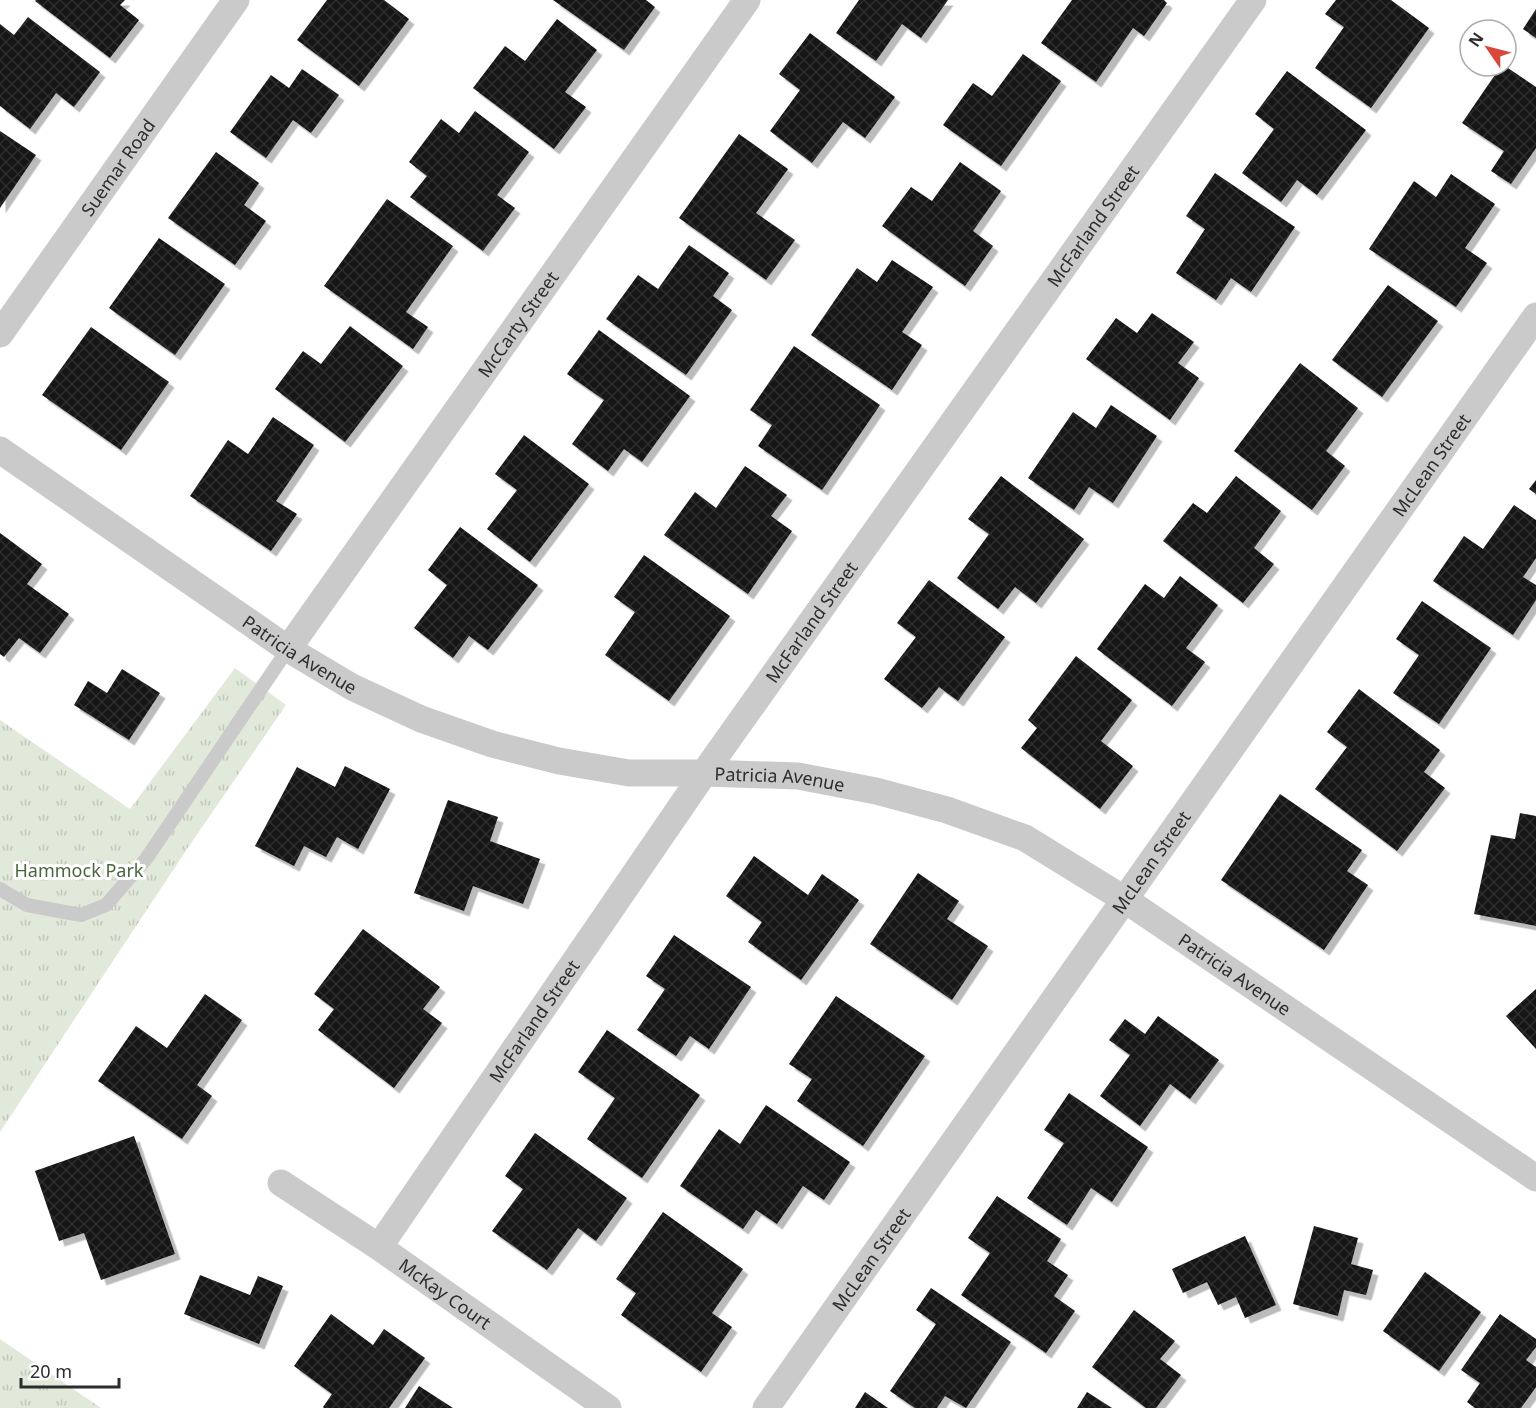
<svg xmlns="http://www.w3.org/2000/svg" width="1536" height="1408" font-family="'Noto Sans',sans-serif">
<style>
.park{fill:url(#park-tufts)}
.building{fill:url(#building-cross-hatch);filter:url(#shadow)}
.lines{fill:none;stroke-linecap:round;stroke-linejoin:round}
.lane{stroke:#cacaca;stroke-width:14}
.street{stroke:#cacaca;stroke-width:27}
.labels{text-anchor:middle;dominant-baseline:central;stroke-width:6;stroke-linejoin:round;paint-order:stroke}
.street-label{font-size:18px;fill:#2d2d2d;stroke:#fff}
.park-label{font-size:18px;fill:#4a653e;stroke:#fff}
</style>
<defs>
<pattern id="park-tufts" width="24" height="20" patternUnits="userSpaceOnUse" patternTransform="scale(1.5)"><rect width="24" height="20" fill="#e1e9db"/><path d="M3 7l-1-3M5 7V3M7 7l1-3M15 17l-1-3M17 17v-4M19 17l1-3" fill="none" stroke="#c1c8bc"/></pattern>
<pattern id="building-cross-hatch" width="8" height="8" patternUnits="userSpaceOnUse" patternTransform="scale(1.5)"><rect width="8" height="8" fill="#141414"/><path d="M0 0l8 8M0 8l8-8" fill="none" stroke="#2e2e2e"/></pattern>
<filter id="shadow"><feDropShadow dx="5.5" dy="5.5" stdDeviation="0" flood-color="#0004"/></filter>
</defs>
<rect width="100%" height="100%" fill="#fff"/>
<path class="park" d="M235,668L286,705L187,849L0,1132V720L130,809Z
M0,1339L101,1408H0Z"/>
<path class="building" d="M36,0H125L120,5L139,20L110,58L35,1Z
M327,0H384L409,19L359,86L297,40Z
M553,0H646L655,7L624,50Z
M859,0H948L921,38L902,24L876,61L836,33Z
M1072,0H1164L1167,3L1144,36L1133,28L1096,82L1041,43Z
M1336,0H1391L1429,28L1371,108L1315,68L1344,27L1325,14Z
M1536,9V38L1523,29Z
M28,17L100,72L74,107L56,93L30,129L0,106V24L14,35Z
M557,19L597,50L565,92L586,107L554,149L473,88L505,46L525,61Z
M810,33L895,97L865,138L843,122L812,163L770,131L800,90L779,74Z
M1023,54L1061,81L1001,166L943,125L973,83L992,96Z
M1501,66H1505L1536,87V148L1511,184L1491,171L1504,151L1462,123Z
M302,69L339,95L311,133L293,120L266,158L230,132L271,75L289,88Z
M1287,71L1366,130L1317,195L1297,180L1281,202L1242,173L1274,129L1255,114Z
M475,111L529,152L497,195L515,208L483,251L410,197L427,176L409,162L441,119L459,133Z
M0,131L36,155L0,208Z
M739,134L788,169L756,213L795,240L766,280L679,218Z
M216,152L259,183L244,205L266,221L235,265L168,218Z
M960,162L1001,191L973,231L993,246L965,286L882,226L911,187L932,201Z
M1215,173L1295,227L1251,292L1231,278L1216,300L1176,273L1205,229L1186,216Z
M1451,174L1495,204L1465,248L1487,263L1456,307L1369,249L1414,181L1436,197Z
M387,199L453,246L406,312L428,327L413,349L324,286Z
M159,238L225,284L175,355L109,308Z
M689,245L729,273L713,296L732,310L686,375L606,319L638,275L658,289Z
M892,260L933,287L902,332L922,345L892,390L811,335L857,268L877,282Z
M1388,285L1438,321L1382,397L1332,360Z
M1152,313L1194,342L1178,363L1199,378L1170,420L1086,359L1116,318L1137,333Z
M350,326L403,366L345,442L275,389L303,351L321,364Z
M91,327L169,382L121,450L42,395Z
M599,330L690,396L642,462L624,449L608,471L572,444L604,400L567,374Z
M794,346L880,405L822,490L758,446L772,425L750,410Z
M1300,363L1358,408L1326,451L1345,466L1312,510L1234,451Z
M1111,405L1157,436L1113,503L1089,487L1074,510L1028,478L1073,412L1096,428Z
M273,417L314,445L276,501L297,514L271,551L190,496L228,440L248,454Z
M524,435L589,484L530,562L487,529L517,490L495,474Z
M745,466L787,495L771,516L792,531L748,594L664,535L695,492L716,508Z
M1001,476L1084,539L1036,603L1015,587L998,609L957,578L989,534L968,519Z
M1236,476L1281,511L1254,548L1274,564L1243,603L1163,541L1193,503L1207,513Z
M1536,480V494L1529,489Z
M1514,505L1536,520V558L1523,577L1536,585V600L1513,635L1433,581L1464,536L1483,549Z
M460,527L538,585L488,650L469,636L453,658L414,628L447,585L428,570Z
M0,533L42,564L27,584L69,614L40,653L19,638L4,657L0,654Z
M644,555L730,616L669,701L605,655L635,612L614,597Z
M1180,576L1218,605L1186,648L1205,662L1172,706L1097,649L1145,584L1164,598Z
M929,580L1005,637L958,701L939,687L922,708L884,679L916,637L897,623Z
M1422,601L1491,648L1439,724L1393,693L1419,655L1396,639Z
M1076,656L1132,700L1101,741L1133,766L1100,809L1021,748L1037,728L1028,720Z
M122,669L160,693L129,740L74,705L88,681L107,693Z
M1359,689L1440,750L1424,772L1445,788L1397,851L1315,789L1347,747L1327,732Z
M345,766L390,789L358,849L337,837L326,857L304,846L294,866L255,846L297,767L335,787Z
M1280,794L1362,850L1347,871L1368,885L1324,950L1221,880Z
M448,800L498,817L490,841L540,859L523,904L473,886L464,911L414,893Z
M1520,813L1536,816V926L1474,914L1491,835L1515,839Z
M754,856L808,895L822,874L859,900L801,980L748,942L762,922L726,896Z
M918,873L959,901L947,919L988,946L952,1000L870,944Z
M363,929L440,987L423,1009L442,1023L394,1088L318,1030L334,1009L314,994Z
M674,935L751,987L709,1049L690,1036L676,1056L637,1030L665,989L646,976Z
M1536,989V1049L1506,1016Z
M205,994L242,1020L197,1085L212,1096L182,1139L98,1081L136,1026L167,1048Z
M836,996L925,1056L863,1146L797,1101L812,1079L789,1064Z
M1158,1016L1219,1060L1190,1099L1170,1084L1140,1126L1100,1096L1130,1055L1109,1040L1125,1019L1145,1034Z
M607,1030L700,1095L642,1178L587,1139L615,1098L578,1072Z
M1069,1093L1148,1147L1112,1202L1091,1188L1067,1225L1027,1198L1064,1143L1044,1130Z
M766,1105L850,1162L824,1200L803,1186L777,1224L756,1210L743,1229L680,1186L719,1129L740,1144Z
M535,1133L627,1198L596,1241L578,1228L547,1270L492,1231L523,1189L505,1176Z
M134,1136L175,1254L101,1280L84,1233L59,1241L35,1171Z
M997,1196L1061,1239L1047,1261L1068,1275L1054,1296L1075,1311L1046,1353L961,1295L990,1253L968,1238Z
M663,1212L743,1269L712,1313L732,1327L701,1372L621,1315L636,1293L616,1279Z
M1314,1226L1358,1238L1351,1264L1373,1270L1366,1295L1344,1290L1338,1316L1293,1304Z
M1245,1236L1276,1305L1245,1318L1236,1297L1218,1305L1207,1282L1183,1293L1172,1269Z
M1425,1272L1481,1312L1439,1371L1383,1331Z
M200,1275L250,1295L258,1276L283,1286L259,1344L184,1314Z
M931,1288L1011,1342L966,1408L945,1396L937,1408H915L890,1391L936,1324L916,1310Z
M1134,1310L1175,1341L1160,1359L1181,1375L1156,1408H1146L1092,1367Z
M331,1314L373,1345L384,1329L425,1358L389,1408H324L323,1407L332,1394L294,1366Z
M1500,1314L1536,1339V1347L1526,1360L1536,1367V1387L1521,1408H1475L1467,1402L1480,1383L1461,1370Z
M419,1386L453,1408H405Z
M865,1392L888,1408H855Z
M1087,1392L1112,1408H1077Z"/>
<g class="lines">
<path class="lane" d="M0,889L27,905L81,915L106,905L146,859L288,649"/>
<g class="street">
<path id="s1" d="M0,334L236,0"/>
<path id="s2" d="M0,450L288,649L352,687L421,719L492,744L559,761L629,773H704L798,776L876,791L947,810L1025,838L1124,899L1536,1178"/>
<path id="s3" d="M288,649L747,0"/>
<path id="s4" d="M281,1183L379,1247L608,1408"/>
<path id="s5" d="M379,1247L704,773L1253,0"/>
<path id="s6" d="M766,1408L1536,316"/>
</g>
</g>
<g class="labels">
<g class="street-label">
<text stroke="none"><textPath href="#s1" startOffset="204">Suemar Road</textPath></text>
<text stroke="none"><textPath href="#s5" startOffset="1246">McFarland Street</textPath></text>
<text stroke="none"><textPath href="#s3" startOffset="398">McCarty Street</textPath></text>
<text stroke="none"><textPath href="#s6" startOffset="1154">McLean Street</textPath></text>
<text stroke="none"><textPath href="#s5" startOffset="760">McFarland Street</textPath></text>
<text stroke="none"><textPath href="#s2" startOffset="363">Patricia Avenue</textPath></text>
<text stroke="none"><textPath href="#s2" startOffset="867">Patricia Avenue</textPath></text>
<text stroke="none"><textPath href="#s6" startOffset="668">McLean Street</textPath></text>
<text stroke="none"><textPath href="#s2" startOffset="1371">Patricia Avenue</textPath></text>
<text stroke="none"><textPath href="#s5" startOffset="274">McFarland Street</textPath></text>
<text stroke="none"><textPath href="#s6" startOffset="182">McLean Street</textPath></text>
<text stroke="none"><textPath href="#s4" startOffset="198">McKay Court</textPath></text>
</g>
<g class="park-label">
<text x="79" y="870">Hammock Park</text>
</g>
</g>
<g transform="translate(1488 48) rotate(305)"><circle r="28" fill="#ffffff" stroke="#ababab" stroke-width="1.5"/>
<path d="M0-4.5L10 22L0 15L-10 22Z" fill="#d7493c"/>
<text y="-9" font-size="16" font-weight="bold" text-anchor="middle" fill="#2d2d2d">N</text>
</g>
<path d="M21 1378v9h98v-9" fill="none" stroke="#2d2d2d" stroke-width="3"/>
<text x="30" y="1378" font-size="18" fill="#2d2d2d" stroke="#ffffff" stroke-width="4.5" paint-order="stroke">20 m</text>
</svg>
